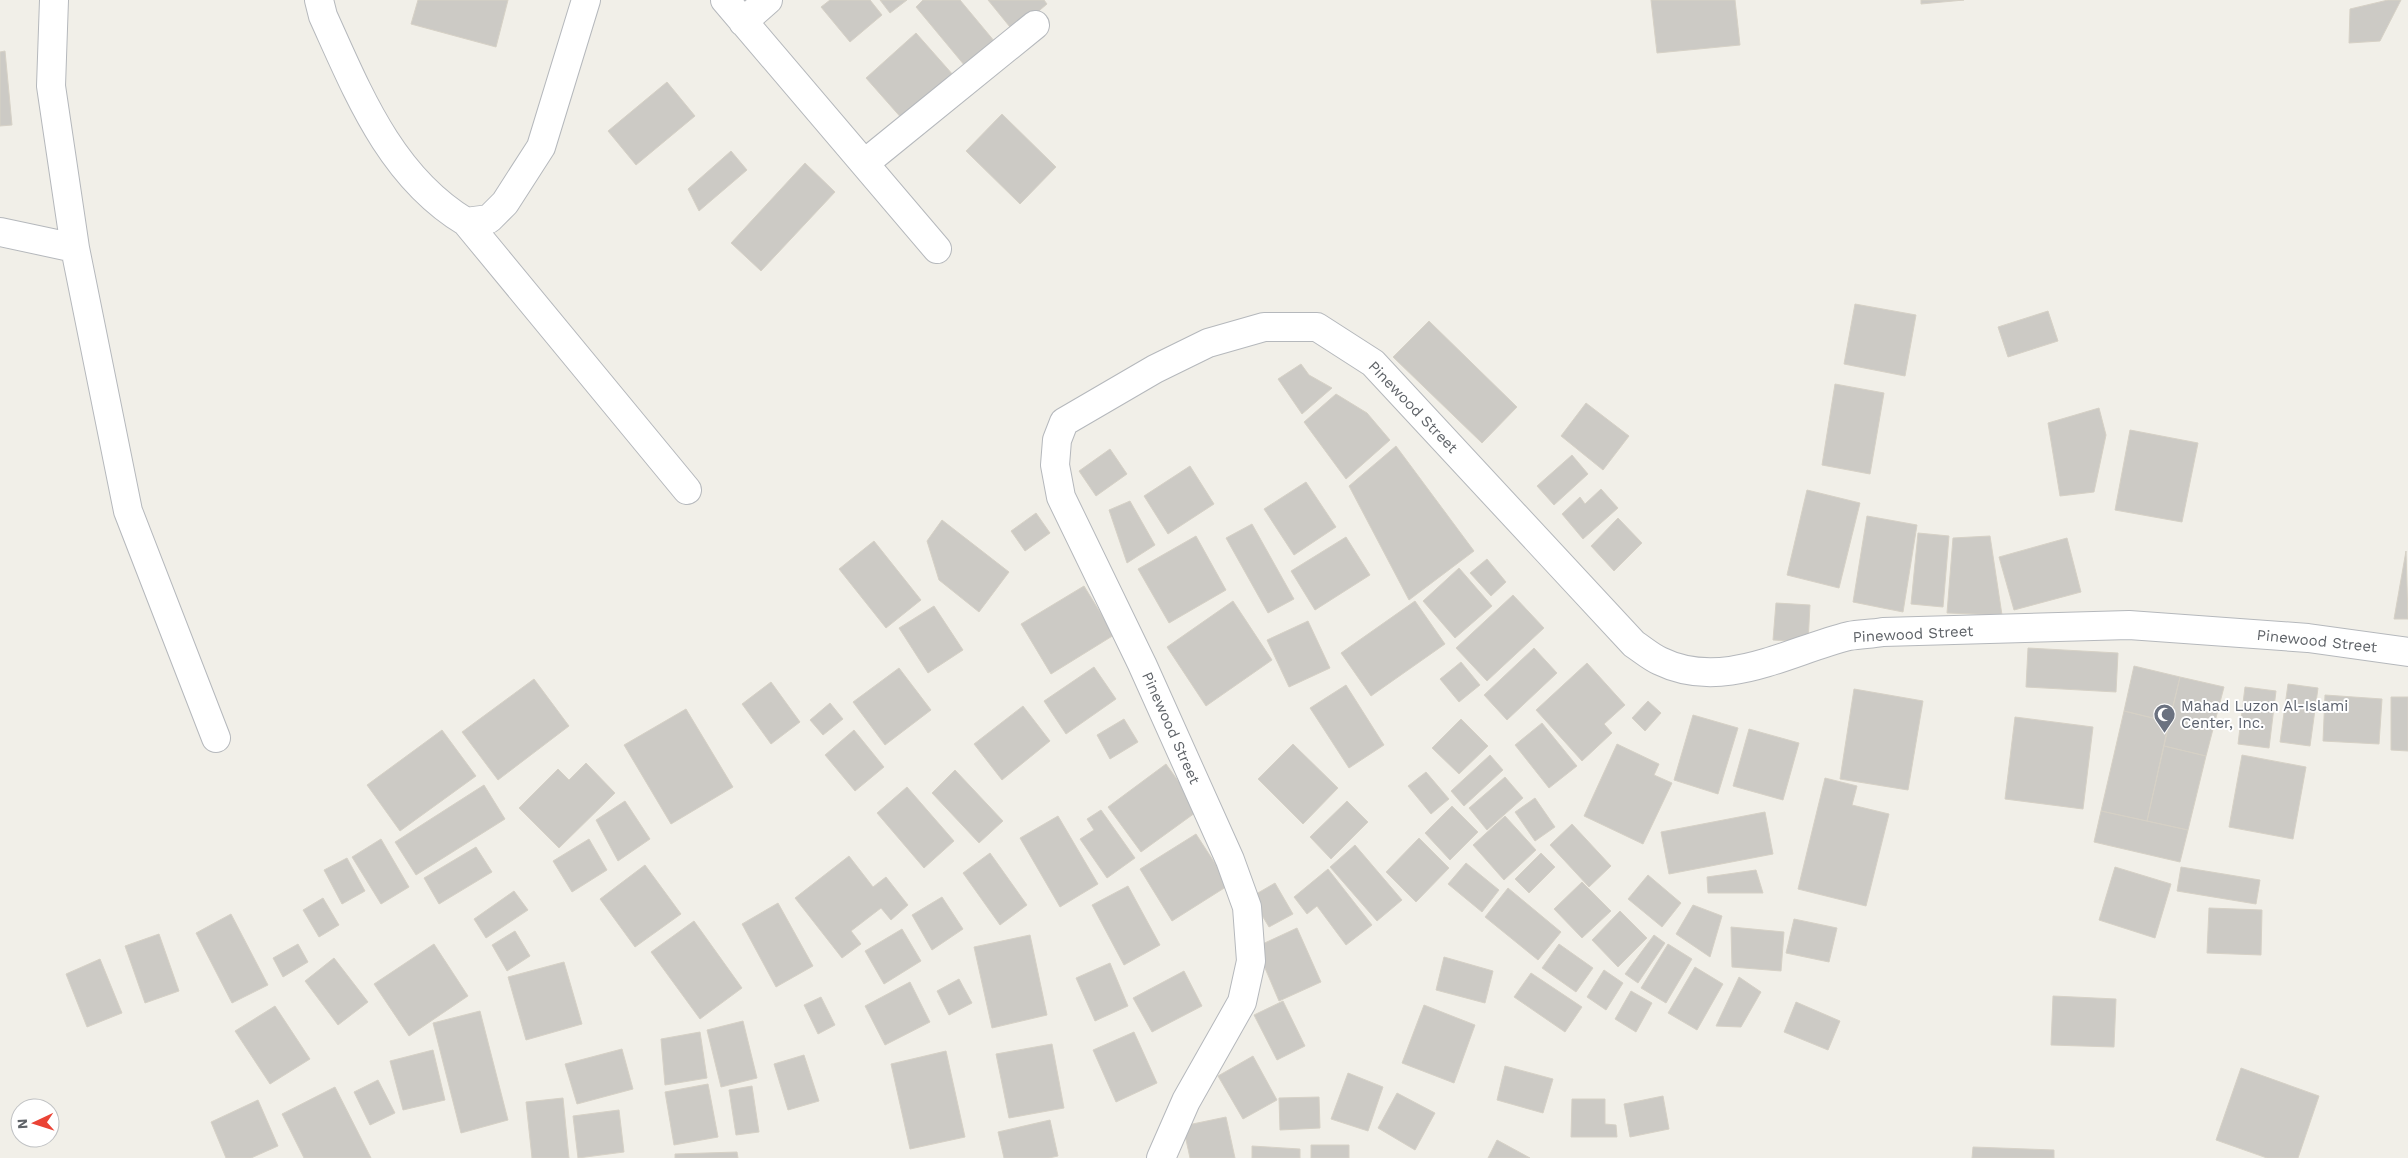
<svg xmlns="http://www.w3.org/2000/svg" width="2408" height="1158" font-family="'Work Sans',sans-serif">
<style>
.building{fill:#cccac5;stroke:#d6d1c6}
.lines{fill:none;stroke-linecap:round;stroke-linejoin:round}
.minor-casing{stroke:#b5b8bc;stroke-width:30}
.minor{stroke:#fff;stroke-width:28}
.labels{text-anchor:middle;dominant-baseline:central;stroke-width:4;stroke-linejoin:round;paint-order:stroke}
.street-label{font-size:15px;fill:#5f6368;stroke:#fff}
.worship-label{font-size:15px;fill:#5b616d;stroke:#fff;text-anchor:start}
</style>
<rect width="100%" height="100%" fill="#f1efe8"/>
<path class="building" d="M418,0H508L496,47L411,24Z
M830,0H870L882,15L850,42L821,7Z
M880,0H907L890,13Z
M923,0H960L1000,48L970,72L916,7Z
M988,0H1044L1047,4L1014,32Z
M1651,0H1735L1740,45L1657,53Z
M1921,0H1964L1921,4Z
M2388,0H2401L2380,41L2349,43L2350,9Z
M916,33L954,76L904,121L866,78Z
M5,51L12,125L0,126V52Z
M667,82L695,116L636,165L608,131Z
M1002,114L1056,167L1020,204L966,151Z
M731,151L747,170L699,211L688,189Z
M805,163L835,192L761,271L731,243Z
M1855,304L1916,315L1905,376L1844,364Z
M2048,311L2058,341L2008,357L1998,327Z
M1429,321L1517,407L1482,443L1393,357Z
M1301,364L1309,375L1332,388L1302,414L1278,379Z
M1835,384L1884,393L1870,474L1822,465Z
M1336,394L1367,413L1390,440L1346,479L1304,422Z
M1586,403L1629,436L1603,470L1561,436Z
M2099,408L2106,435L2094,492L2060,496L2048,423Z
M2130,430L2198,443L2182,522L2115,510Z
M1396,446L1474,551L1409,600L1349,486Z
M1110,449L1127,474L1096,496L1079,471Z
M1572,455L1588,474L1554,505L1537,486Z
M1190,466L1214,504L1168,534L1144,496Z
M1306,482L1336,527L1294,555L1264,509Z
M1601,489L1618,508L1583,539L1562,514L1580,497L1585,504Z
M1807,490L1860,503L1839,588L1787,575Z
M1130,501L1155,545L1127,563L1109,510Z
M1036,513L1050,533L1025,551L1011,531Z
M1867,516L1917,525L1903,612L1853,602Z
M1618,518L1642,543L1614,571L1591,546Z
M942,520L1009,572L979,612L939,580L927,541Z
M1252,524L1294,599L1268,613L1226,538Z
M1918,533L1949,536L1943,607L1911,604Z
M1196,536L1226,590L1169,623L1138,569Z
M1990,536L2002,615L1947,613L1953,538Z
M1346,537L1370,575L1315,610L1291,571Z
M2067,538L2081,592L2014,610L1999,557Z
M874,541L921,600L886,628L839,569Z
M2406,551L2408,619H2394Z
M1487,559L1506,582L1491,596L1470,573Z
M1459,568L1492,606L1455,638L1423,601Z
M1084,586L1114,635L1051,674L1021,624Z
M1513,595L1544,628L1487,681L1456,648Z
M1233,601L1272,660L1206,706L1167,647Z
M1415,601L1445,644L1371,696L1341,653Z
M1776,603L1810,605L1808,642L1773,640Z
M934,606L963,650L928,673L899,628Z
M1308,621L1330,668L1289,687L1267,640Z
M1534,648L1557,673L1507,720L1484,695Z
M2028,648L2118,653L2116,692L2026,687Z
M1461,662L1480,685L1459,702L1440,679Z
M1587,663L1625,705L1604,724L1612,733L1582,761L1536,710Z
M2134,666L2180,677L2169,722L2124,711Z
M1094,667L1116,699L1066,734L1044,701Z
M899,668L931,710L885,745L853,702Z
M2180,677L2224,687L2206,756L2164,746Z
M534,679L569,726L498,780L462,732Z
M771,682L800,722L771,744L742,704Z
M2288,684L2318,688L2310,746L2280,742Z
M1346,685L1384,745L1349,768L1310,708Z
M2245,687L2276,691L2269,748L2238,744Z
M1854,689L1923,701L1908,790L1840,779Z
M2325,695L2382,699L2379,744L2323,741Z
M2391,697H2408V751L2391,750Z
M1648,701L1661,713L1645,731L1632,718Z
M830,703L843,719L823,735L810,720Z
M1023,706L1050,741L1002,780L974,744Z
M686,709L733,787L671,824L624,745Z
M2124,711L2169,722L2147,821L2101,811Z
M1693,715L1738,728L1718,794L1674,780Z
M2015,717L2093,727L2083,809L2005,799Z
M1124,719L1138,742L1110,759L1097,735Z
M1461,719L1488,746L1459,774L1432,748Z
M1542,723L1577,766L1549,788L1515,745Z
M1749,729L1799,743L1783,800L1733,786Z
M442,730L476,776L400,831L367,785Z
M854,730L884,767L855,791L825,755Z
M1293,744L1338,788L1303,824L1258,779Z
M1617,744L1659,764L1654,775L1672,783L1643,844L1584,816Z
M2164,746L2206,756L2188,830L2147,821Z
M1490,755L1503,770L1464,806L1451,791Z
M2242,755L2306,767L2293,839L2229,827Z
M586,763L615,793L559,848L519,808L558,769L569,780Z
M1166,764L1199,810L1141,852L1108,807Z
M955,770L1003,821L979,843L932,793Z
M1426,772L1449,799L1431,814L1408,786Z
M1505,777L1523,798L1487,830L1469,808Z
M1825,778L1857,786L1852,805L1889,814L1866,906L1798,889Z
M484,785L505,819L416,875L395,842Z
M907,787L954,841L924,868L877,813Z
M1535,798L1555,827L1535,841L1515,812Z
M625,801L650,839L618,861L596,820Z
M1347,801L1368,822L1331,859L1310,837Z
M1452,806L1478,832L1450,860L1425,833Z
M1101,810L1135,858L1107,878L1080,839L1094,830L1087,819Z
M2101,811L2188,830L2180,862L2094,842Z
M1765,812L1773,854L1669,874L1661,832Z
M1058,816L1098,884L1060,907L1020,838Z
M1505,816L1536,850L1504,880L1473,845Z
M1572,824L1611,866L1589,887L1550,845Z
M1196,834L1229,885L1172,921L1140,869Z
M1419,838L1449,868L1416,902L1386,872Z
M381,839L409,887L381,904L352,857Z
M589,839L607,870L572,892L553,861Z
M1355,845L1402,900L1377,921L1330,867Z
M476,847L492,872L439,904L424,878Z
M990,853L1027,905L1000,925L963,873Z
M1541,853L1555,867L1529,893L1515,879Z
M849,856L873,887L886,877L908,905L891,920L881,908L851,931L861,944L842,958L795,898Z
M347,858L365,891L342,904L324,870Z
M1466,863L1499,890L1482,912L1448,884Z
M645,865L681,914L635,947L600,899Z
M2115,867L2171,884L2155,938L2099,920Z
M2181,867L2260,880L2256,904L2177,891Z
M1328,869L1372,925L1346,945L1317,906L1307,914L1294,897Z
M1756,870L1763,893H1708L1707,877Z
M1648,875L1681,903L1662,927L1628,899Z
M1582,882L1611,911L1582,938L1554,909Z
M1275,883L1293,914L1269,927L1251,897Z
M1128,886L1160,945L1124,965L1092,905Z
M1508,888L1561,932L1538,960L1485,917Z
M514,891L528,910L486,938L474,919Z
M942,897L963,929L932,950L912,915Z
M323,898L339,925L319,937L303,910Z
M778,903L813,966L776,987L742,924Z
M1693,905L1722,916L1710,957L1676,934Z
M2209,908L2262,910L2261,955L2207,953Z
M1620,911L1647,938L1618,967L1592,940Z
M231,914L268,985L232,1003L196,933Z
M1794,919L1837,928L1829,962L1786,953Z
M694,921L742,988L700,1019L651,952Z
M1731,927L1784,932L1781,971L1732,967Z
M1297,928L1321,982L1279,1001L1256,947Z
M902,929L921,961L884,984L865,951Z
M515,931L530,956L507,971L492,945Z
M159,934L179,991L145,1003L125,946Z
M1030,935L1047,1015L992,1028L974,947Z
M1654,935L1665,943L1638,983L1625,974Z
M298,944L308,962L283,977L273,958Z
M434,944L468,996L409,1036L374,984Z
M1559,944L1593,968L1576,992L1542,968Z
M1668,944L1692,959L1666,1003L1641,988Z
M1444,957L1493,971L1485,1003L1436,990Z
M334,958L368,1002L338,1025L305,981Z
M100,959L122,1013L87,1027L66,974Z
M564,962L582,1024L526,1040L508,977Z
M1110,963L1128,1006L1095,1021L1076,978Z
M1695,967L1723,984L1697,1030L1668,1013Z
M1604,970L1623,983L1606,1010L1587,997Z
M1184,971L1202,1006L1152,1032L1133,998Z
M1531,973L1582,1007L1565,1032L1514,997Z
M1739,977L1761,992L1741,1027L1716,1026Z
M959,979L972,1003L949,1015L937,991Z
M910,982L930,1022L885,1045L865,1006Z
M1631,991L1652,1003L1636,1032L1615,1019Z
M2053,996L2116,999L2114,1047L2051,1045Z
M821,997L835,1025L818,1034L804,1005Z
M1283,1001L1305,1046L1277,1060L1254,1015Z
M1796,1002L1840,1021L1828,1050L1784,1032Z
M1424,1005L1475,1025L1454,1083L1402,1063Z
M275,1006L310,1059L270,1084L235,1031Z
M480,1011L508,1120L461,1133L433,1023Z
M743,1021L757,1078L721,1087L707,1030Z
M700,1032L707,1078L665,1085L661,1039Z
M1134,1032L1157,1083L1116,1102L1093,1050Z
M1052,1044L1064,1108L1009,1118L996,1054Z
M622,1049L633,1089L577,1104L565,1064Z
M433,1050L445,1100L403,1110L390,1061Z
M946,1051L965,1137L910,1149L891,1064Z
M804,1055L819,1101L788,1110L774,1064Z
M1253,1056L1277,1100L1243,1119L1218,1076Z
M1505,1066L1553,1079L1543,1113L1497,1100Z
M2241,1068L2319,1096L2298,1158H2267L2216,1140Z
M1348,1073L1383,1087L1368,1131L1331,1119Z
M378,1080L395,1113L370,1125L354,1092Z
M708,1084L718,1137L674,1145L665,1092Z
M752,1086L759,1132L736,1135L729,1090Z
M335,1087L371,1158H304L282,1114Z
M1397,1093L1435,1113L1415,1150L1378,1128Z
M1663,1096L1669,1129L1630,1137L1624,1104Z
M1319,1097L1320,1128L1280,1130L1279,1098Z
M563,1098L569,1158H532L526,1102Z
M1572,1099H1605V1124L1616,1125L1617,1137H1571Z
M258,1100L278,1146L251,1158H226L211,1122Z
M619,1110L624,1152L578,1158L573,1116Z
M1226,1117L1235,1158H1190L1183,1126Z
M1050,1120L1058,1156L1049,1158H1004L998,1132Z
M1497,1140L1530,1158H1488Z
M1311,1145H1349V1158H1311Z
M1252,1146L1300,1149V1158H1252Z
M1973,1147L2054,1150V1158H1972Z
M737,1152L738,1158H675V1154Z"/>
<g class="lines">
<defs>
<path id="minor" d="M54,0L51,86L75,248L128,511L216,738
M319,0L323,16C358,93 390,176 466,222L687,490
M725,0L937,249
M743,22L768,0
M865,163L1035,25
M466,222L489,219L505,203L541,147L586,0
M0,232L75,248
M1161,1158L1186,1101L1242,1002L1251,961L1247,907L1230,860L1142,664L1061,497L1055,465L1057,440L1064,422L1155,369L1208,343L1264,327H1317L1373,363L1634,644C1643,650 1651,657 1660,661C1723,692 1788,651 1849,636C1860,634 1872,634 1883,632L2129,625L2308,638L2408,652"/>
</defs>
<use href="#minor" class="minor-casing"/>
<use href="#minor" class="minor"/>
</g>
<defs>
<symbol id="mosque-pin" viewBox="-11 -11 22 30"><path d="M0 17L-7.5 6A9.5 9.5 0 1 1 7.5 6Z" fill="#6b7280" stroke="#fff"/><path d="M3.5-4.9A6 6 0 1 0 3.5 4.9A5 5 0 1 1 3.5-4.9Z" fill="#fff"/></symbol>
</defs>
<g fill-rule="evenodd">
<use href="#mosque-pin" x="2152" y="702" width="25" height="34"/>
</g>
<g class="labels">
<g class="street-label">
<text transform="translate(1413 407) rotate(46)">Pinewood Street</text>
<text transform="translate(1913 634) rotate(-3)">Pinewood Street</text>
<text transform="translate(2317 641) rotate(6)">Pinewood Street</text>
<text transform="translate(1171 728) rotate(66)">Pinewood Street</text>
</g>
<g class="worship-label">
<text x="2181" y="706">Mahad Luzon Al-Islami<tspan x="2181" dy="17">Center, Inc.</tspan></text>
</g>
</g>
<g transform="translate(35 1123) rotate(266)"><circle r="24" fill="#ffffff" stroke="#bfc1c3"/>
<path d="M0-4L9 19L0 12L-9 19Z" fill="#ea4335"/>
<text y="-8" font-size="14" font-weight="bold" text-anchor="middle" fill="#5f6368">N</text>
</g>
</svg>
